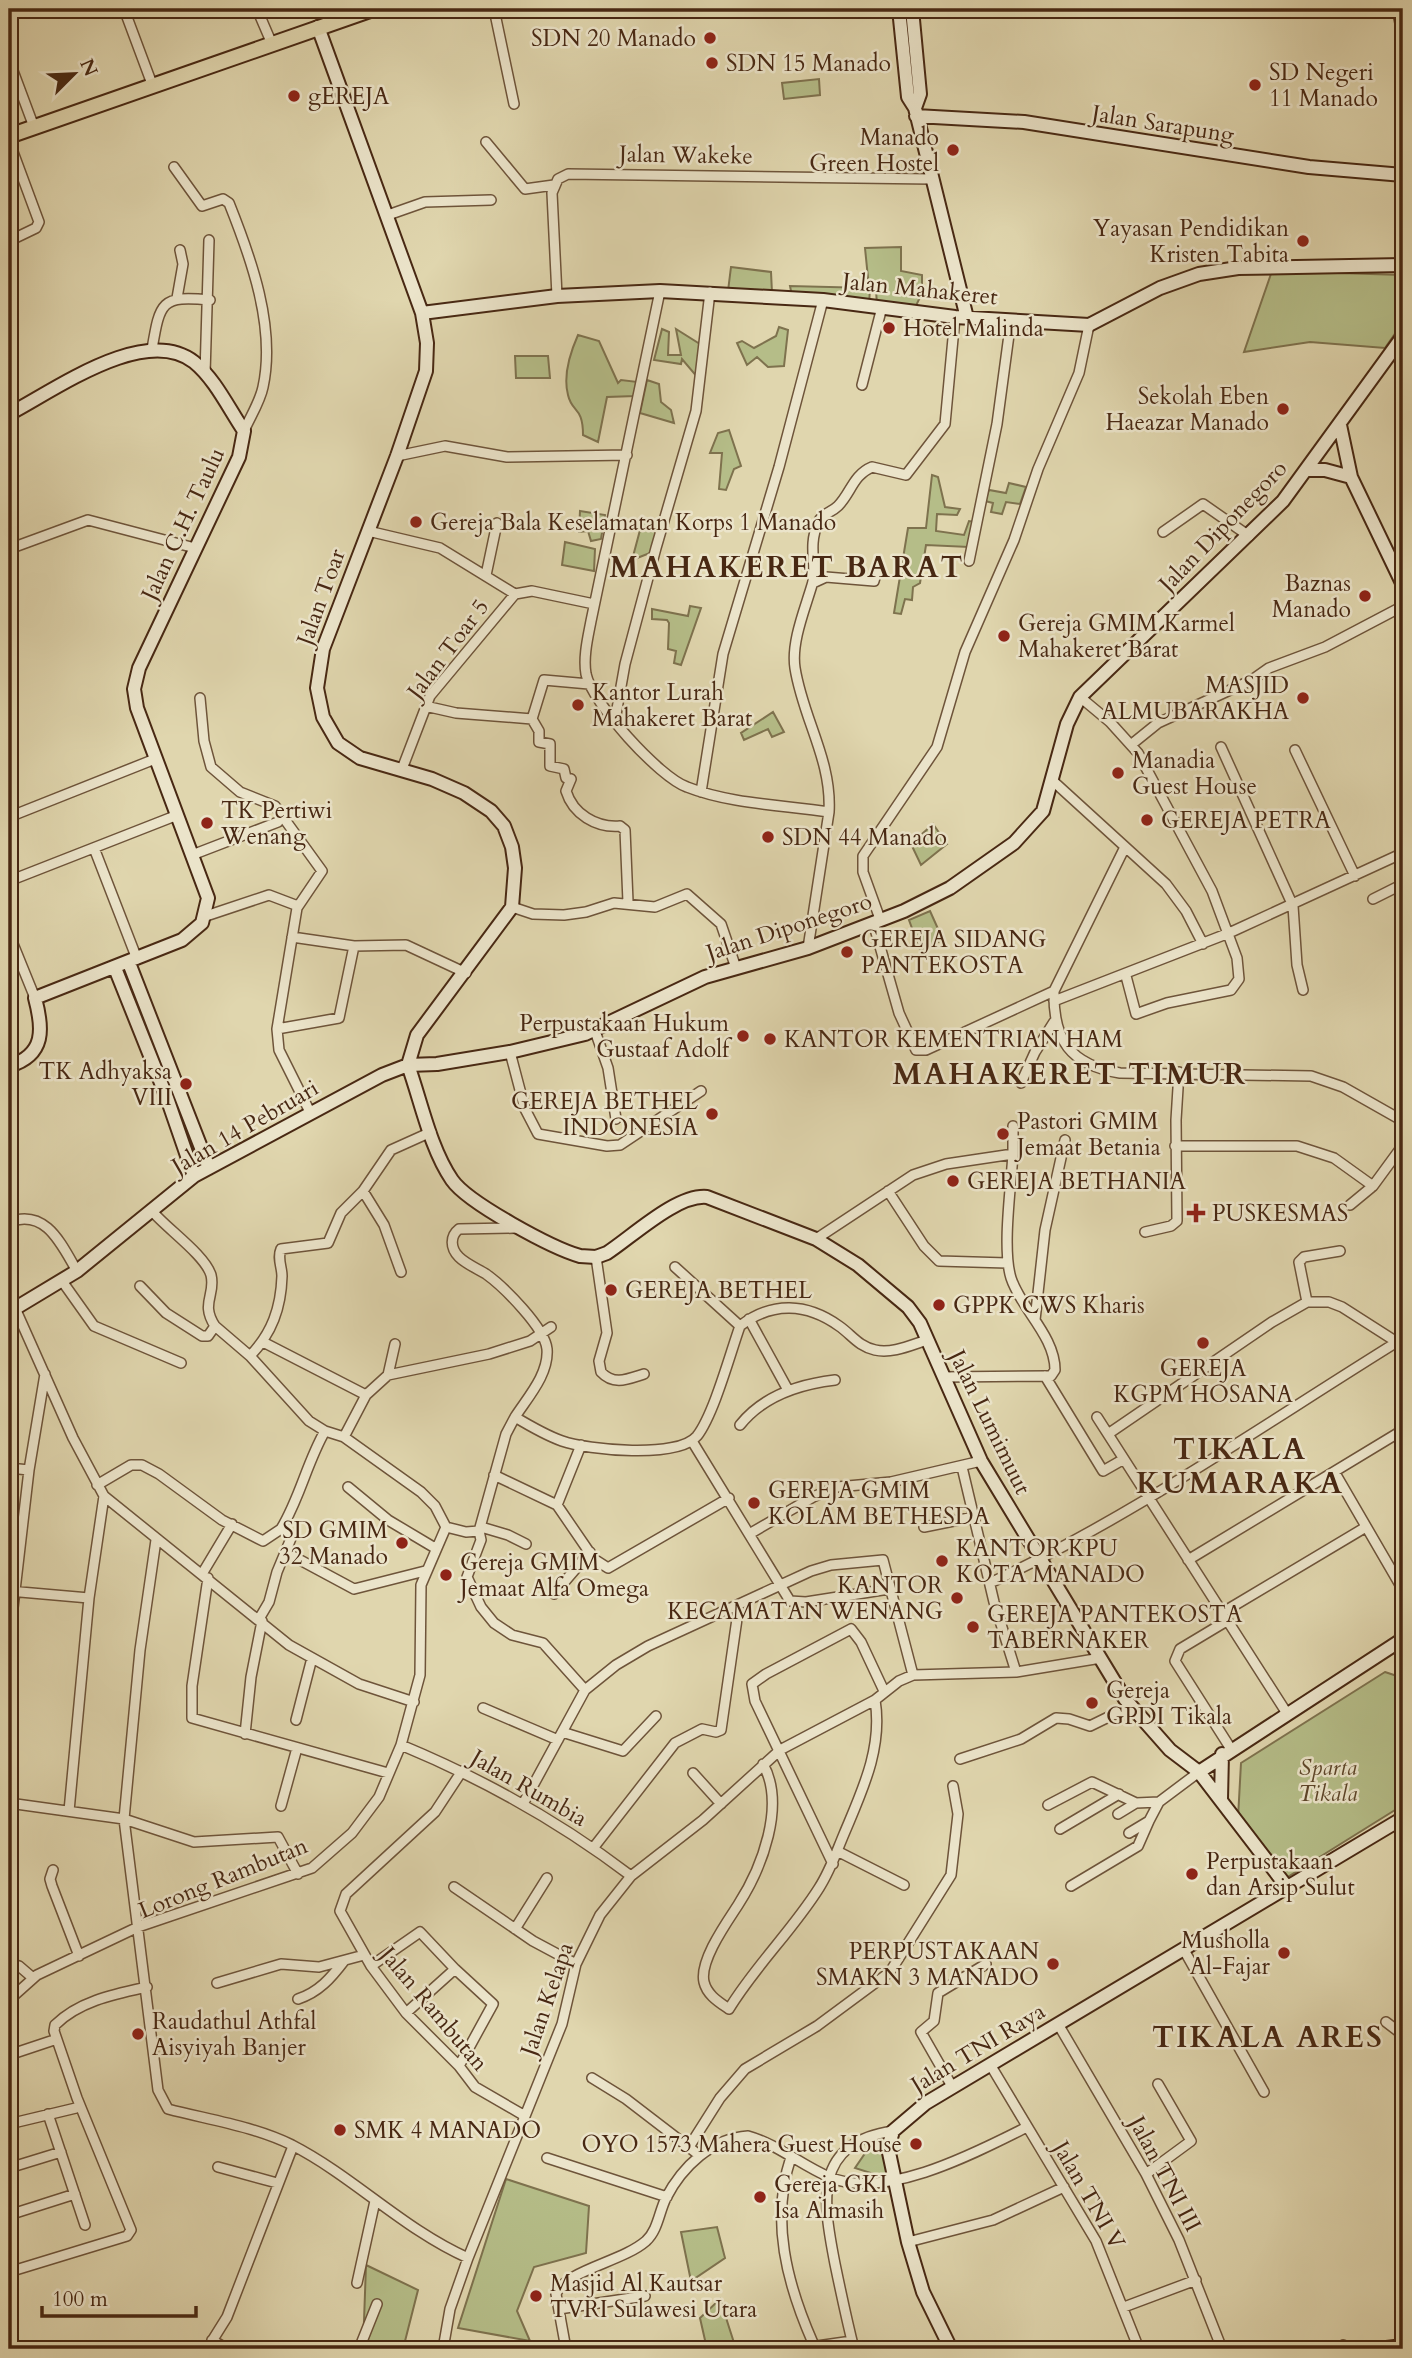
<svg xmlns="http://www.w3.org/2000/svg" width="1412" height="2358" font-family="Cardo,serif">
<style>
.green{fill:#b5bd88;stroke:#7e724e;stroke-width:2}
.lines{fill:none;stroke-linecap:round;stroke-linejoin:round}
.street-casing{stroke:#6e543a;stroke-width:12}
.secondary-casing{stroke:#482813;stroke-width:16}
.primary-casing{stroke:#482813;stroke-width:18}
.street{stroke:#ebe4ca;stroke-width:9}
.secondary{stroke:#ebe4ca;stroke-width:12}
.primary{stroke:#e0d6ae;stroke-width:14}
.poi-dot{fill:#8f2418;stroke:#ebe4ca;stroke-width:2.5}
.labels{text-anchor:middle;dominant-baseline:central;stroke-width:5;stroke-linejoin:round;paint-order:stroke}
.poi-label{font-size:23px;fill:#482813;stroke:#ebe4ca;text-anchor:start}
.street-label{font-size:23px;fill:#482813;stroke:#ebe4ca}
.park-label{font-size:23px;font-style:italic;fill:#5e462a;stroke:#ebe4ca}
.district-label{font-size:30px;font-weight:bold;letter-spacing:2px;fill:#482813;stroke:#ebe4ca}
</style>
<rect width="100%" height="100%" fill="#e0d6ae"/>
<filter id="stains"><feTurbulence type="fractalNoise" baseFrequency=".00286" numOctaves="4"/><feColorMatrix values="0 0 0 0 .2 0 0 0 0 .09 0 0 0 0 .02 0 0 0 .5 -.17"/></filter>
<radialGradient id="worn" r=".72"><stop offset=".6" stop-color="#630" stop-opacity="0"/><stop offset="1" stop-color="#630" stop-opacity=".3"/></radialGradient>
<path class="green" d="M819,79L820,95L784,99L782,83Z
M901,247V271L922,275V293L914,310L877,305L876,290L870,288L869,305L793,301L790,286L869,288L865,248Z
M731,267L771,272L772,293L728,291Z
M1272,271L1403,275V322L1385,348L1310,342L1244,352Z
M779,327L788,330L784,366L768,367L757,357L747,365L737,343L742,341L754,348L776,336Z
M662,329L669,332L668,355H681L676,329L703,346L698,378L682,359L681,364L654,360Z
M578,335L599,341L618,383L621,380L638,382L635,396L607,397L598,442L583,435C583,406 572,413 568,395C563,376 570,353 578,335Z
M515,356H548L550,378H516Z
M647,380L659,384L661,402L671,410L674,423L640,413Z
M729,430L741,466L734,469L726,490L719,489L722,453H710L718,433Z
M932,475L938,477L945,507L960,509L957,515L937,514L936,531L964,535L969,521L976,522L969,547L926,545L920,583L913,587L912,600L905,599L901,614L894,613L908,528H926Z
M1009,483L1026,487L1020,504L1006,502L1002,514L991,512L993,503L985,501L989,490L1006,493Z
M580,511L605,515L601,539L591,541L588,531L579,532Z
M643,519L660,522L650,553L632,560Z
M565,542L595,549L594,571L562,565Z
M690,606L701,608L681,665L674,663L676,651L668,649L669,623L667,620L652,619V609L688,616Z
M773,712L784,732L772,737L768,729L744,740L741,733Z
M933,824L947,844L921,865L911,844Z
M930,911L943,940L920,950L909,920Z
M1385,1672L1403,1678V1805L1286,1878L1238,1818L1241,1763Z
M879,2143L891,2174L880,2176L855,2168L868,2149Z
M506,2179L589,2206L586,2253L534,2267L517,2311L530,2341L458,2328Z
M717,2227L725,2258L691,2281L681,2232Z
M366,2265L418,2290L403,2349H363Z
M720,2299L736,2349H707L700,2318Z"/>
<g class="lines">
<defs>
<path id="street" d="M124,9L152,84
M257,9L272,44
M494,9L514,104
M1397,9L1403,37
M9,60L34,127
M9,141L39,222L36,228L9,241
M486,142L525,189L554,185
M174,167L202,206L223,199L229,203C251,258 276,327 263,387C260,402 250,417 244,431
M388,215L425,202L491,200
M660,291L591,621C588,637 583,657 586,674C592,703 659,777 687,787C730,804 783,805 829,812L808,948
M557,296L552,193L558,179L568,174L932,179
M177,298L183,264L180,250
M152,349C160,302 161,295 210,300
M205,374L209,240
M862,385L882,307
M397,456L445,446L507,457L627,455
M368,531L440,548L515,594L532,591L594,604
M1163,532L1203,504L1249,536
M9,549L88,520L195,548
M969,561L997,424L1011,320
M486,575L497,523
M1400,577L1403,527
M813,583L826,577L874,581L879,564
M589,684L544,680L532,719L539,731V742L550,744V766L564,769L566,778L571,779L566,791C573,814 596,828 620,826L625,830L628,902
M1080,697L1110,722L1138,753L1212,891L1237,958L1239,979L1231,990L1167,1003L1136,1014L1126,976
M200,698L204,741L211,767L240,792L275,806L322,871L297,908L277,1029L279,1050L310,1112
M425,706L456,713L532,719
M615,720L625,664L656,548L696,411L710,292
M1132,744L1158,723L1252,680L1269,668L1325,647L1403,606
M1221,747L1293,906L1297,965L1303,990
M1295,750L1355,876
M402,769L430,696L515,594
M1053,781L1166,884L1186,911L1203,944
M701,792L723,654L779,467L823,300
M829,812C832,760 803,719 795,668C791,642 805,609 812,585C818,568 807,547 818,523C822,513 831,513 838,506C851,493 853,475 872,467L906,475L945,424L955,317
M9,817L155,759
M94,848L137,959
M192,855L278,822
M9,881L175,816
M1373,899L1403,884
M512,907L533,914L564,915L586,912L614,903L655,907L687,894L721,924L736,968
M206,916L269,895L298,906
M880,919L863,872V856L937,747L965,652L1014,540L1038,469L1079,373L1089,325
M873,922L899,1013L916,1050H926L1054,991L1125,847
M9,934L35,998
M292,937L354,946L406,945L466,973
M1054,991C1053,1040 1070,1065 1120,1073L1311,1076L1343,1087L1403,1121
M1054,1001L1229,933L1403,853
M277,1029L339,1018L354,946
M595,1031L608,1068L616,1119
M510,1052L525,1109L538,1134L607,1146L620,1145L701,1091
M1021,1083L1035,1052L1054,1022
M1013,1126V1154
M1175,1146H1297L1334,1158L1373,1186L1403,1145
M363,1191L384,1225L401,1272
M888,1191L924,1246L939,1261L1007,1263
M1350,1205L1373,1186
M152,1211C166,1228 205,1255 211,1275C216,1295 200,1303 215,1326
M9,1222C46,1208 61,1244 77,1271
M517,1228L459,1229C450,1236 450,1248 459,1257C466,1264 478,1269 486,1274C504,1287 545,1328 547,1349C549,1374 528,1397 515,1417C530,1426 545,1435 562,1441C588,1450 678,1459 697,1436C714,1414 730,1354 740,1326C772,1301 807,1303 839,1326C852,1335 858,1346 875,1350C892,1354 911,1345 927,1340
M1145,1232L1171,1226L1177,1221L1176,1120L1179,1072
M816,1239L913,1175L946,1164L1013,1154C1011,1187 1002,1249 1011,1278C1021,1309 1055,1336 1055,1370L1051,1376H1045L943,1377
M596,1257L607,1333L599,1361L601,1372C614,1386 628,1379 644,1374
M675,1267L740,1326
M62,1281L94,1326L181,1363
M140,1286L166,1313L202,1336H208L215,1326L250,1356L309,1421L325,1431L344,1437L421,1492L435,1506L446,1527L466,1532L479,1531L506,1434L515,1417
M1307,1302L1299,1262L1304,1257L1340,1251
M15,1308L73,1438L104,1496L289,1645L359,1684L414,1702
M749,1319L788,1390
M1035,1320L1045,1230L1065,1140
M263,1342L366,1395
M250,1356C272,1333 281,1308 282,1276C282,1267 277,1258 281,1249L328,1243L341,1213L363,1191L391,1150L431,1132
M388,1375L395,1344
M1045,1376L1103,1471L1124,1459
M1097,1417L1288,1715
M740,1425C763,1396 801,1384 835,1380
M1108,1434L1272,1322L1307,1302H1329L1342,1307L1403,1346
M344,1437L366,1395L388,1375L489,1354L530,1341L551,1327
M692,1441L790,1601L806,1602L889,1589
M962,1467L994,1602L1016,1672
M9,1468L29,1470
M1335,1473L1403,1590
M494,1475L557,1505L594,1559L608,1568L729,1498
M97,1485L131,1465H142L159,1474L222,1520L263,1541L281,1529
M348,1487L388,1520L435,1548
M557,1505L581,1445
M481,1527L508,1535L526,1544
M924,1527L974,1517
M479,1531L481,1540L467,1577L481,1607L494,1623L512,1635L543,1643L585,1690
M751,1533L813,1497L837,1487L891,1482L981,1461
M156,1540L140,1650L124,1819L158,2090L168,2109C210,2120 253,2126 292,2145C354,2177 403,2229 468,2258
M287,1553L354,1589L425,1571
M1188,1560L1403,1430
M202,1574L232,1524
M208,1578L192,1686V1718L388,1773
M990,1583C1132,1517 1263,1425 1397,1342
M9,1591L89,1598
M554,1594L590,1552
M1220,1614L1366,1527
M259,1619L269,1602L277,1572L292,1536L281,1529C300,1498 307,1462 325,1431
M1225,1622L1180,1649L1175,1661L1231,1749
M9,1642L29,1470L45,1374
M483,1708L558,1740
M296,1720L312,1658
M562,1732L623,1751L656,1716
M245,1734L251,1677L262,1621
M401,1745C483,1779 560,1822 631,1876
M960,1759L1021,1739L1056,1718L1069,1719L1090,1726L1131,1706
M763,1764C786,1805 762,1868 738,1905C727,1922 699,1961 704,1982C707,1995 719,2002 729,2009C755,1966 792,1931 819,1888C830,1871 836,1853 844,1834C862,1791 883,1748 875,1700L899,1681L913,1675L1016,1672L1101,1658
M462,1771L435,1812L346,1894L340,1911L371,1966L406,2013L459,2066L475,2087L525,2116
M693,1773L721,1804
M9,1803L124,1819L194,1842L278,1837L298,1874
M523,1804L585,1690L616,1665L648,1646L811,1571L831,1565L883,1560L913,1675
M1048,1805L1092,1782L1136,1803
M281,1806L297,1748
M69,1811L89,1598L104,1496
M1118,1814L1136,1803L1159,1802L1199,1772
M1060,1829L1119,1794
M1129,1833L1149,1821L1159,1802
M594,1847L675,1743L702,1729L716,1732L721,1730L739,1605
M837,1851L904,1885
M833,1864L755,1701L752,1684L766,1674L851,1629L861,1642L884,1691
M53,1870L50,1879L52,1886L79,1956
M1071,1886L1138,1846L1149,1821
M454,1887L533,1941L576,1964
M515,1929L547,1878
M1184,1950L1264,2092
M9,1963L19,1966L33,1978
M371,1966L420,1932L455,1969L406,2013
M455,1969L493,2004L459,2066
M217,1983L281,1964L319,1967L364,1955
M298,1999C319,1992 331,1978 344,1961
M9,2000L37,1975L138,1927L312,1868L352,1833L379,1797L401,1745L420,1675L421,1585L446,1527
M1386,2022L1403,2035
M1058,2024L1146,2174L1179,2240L1222,2349
M9,2055L51,2041
M991,2066L1096,2241L1139,2349
M592,2078L626,2099L699,2155
M953,2088L921,2032L934,2021L938,1993L986,1964
M48,2114L85,2225
M9,2124L76,2108
M689,2147L720,2098L745,2069L817,2026L890,1972L951,1875L958,1814L953,1786
M791,2157C770,2220 787,2284 813,2343L817,2346L852,2341
M547,2158L667,2197
M218,2167L277,2183
M9,2168L61,2152
M1146,2174L1191,2141L1158,2084
M9,2215L75,2194
M908,2242L993,2220L1064,2187
M9,2272L127,2236L131,2230L77,2098L54,2031L55,2025C79,2001 115,1994 147,1987
M357,2283L375,2201
M1124,2307L1196,2280
M559,2309L645,2296
M212,2340L227,2349
M1343,2345L1344,2349
M207,2349L227,2317L293,2146
M359,2349L377,2304
M443,2349L450,2309L468,2258L562,2024L576,1964L600,1915L631,1876L703,1820L780,1750L875,1700
M566,2349L556,2294C566,2270 622,2262 646,2241C658,2230 659,2212 666,2198C682,2167 712,2138 748,2136C777,2144 801,2165 829,2177C885,2201 977,2152 1027,2127
M854,2349C847,2321 841,2293 835,2264C823,2202 812,2143 893,2131"/>
<path id="secondary" d="M899,9L908,97L915,108L967,318
M912,9L920,94L915,108
M318,27L422,313L427,343L426,371L397,456L323,649L317,688L323,717L338,743L360,758L432,779L464,793L491,811L504,826L512,847L515,868L512,907L417,1035L408,1065C421,1101 430,1148 452,1180C468,1203 552,1248 580,1256L596,1257L607,1253C633,1236 677,1194 707,1197L816,1239L858,1265L908,1307L920,1323L981,1461L1125,1699L1170,1750L1199,1772L1287,1887
M916,116L1024,122L1309,167L1403,175
M422,313L557,296L660,291L823,300L955,317L1089,325L1160,288L1199,274L1238,268L1403,265
M9,414C55,390 145,324 194,362C215,379 229,409 244,431L239,457L139,668L134,689L137,708L208,898L202,923L182,940L35,998C43,1028 46,1055 9,1066
M1340,425L1351,477L1403,585
M1306,470H1325L1351,477
M129,963L209,1168
M115,968L167,1098L194,1176
M9,1312L77,1271L194,1176L382,1075L408,1065L437,1064L510,1052L585,1034L705,977L808,948L904,911L950,888L1014,843L1043,811L1067,724L1080,697L1283,501L1403,336
M1199,1772L1403,1639
M1221,1799L1222,1754
M951,2349L923,2292L908,2242L888,2148L893,2131L926,2103L1403,1818
M1378,2349L1403,2346"/>
<path id="primary" d="M9,136L373,9"/>
</defs>
<use href="#street" class="street-casing"/>
<use href="#secondary" class="secondary-casing"/>
<use href="#primary" class="primary-casing"/>
<use href="#street" class="street"/>
<use href="#secondary" class="secondary"/>
<use href="#primary" class="primary"/>
</g>
<g class="poi-dot">
<circle cx="710" cy="38" r="7"/>
<circle cx="712" cy="63" r="7"/>
<circle cx="1255" cy="85" r="7"/>
<circle cx="294" cy="96" r="7"/>
<circle cx="953" cy="150" r="7"/>
<circle cx="1303" cy="241" r="7"/>
<circle cx="889" cy="328" r="7"/>
<circle cx="1283" cy="409" r="7"/>
<circle cx="416" cy="522" r="7"/>
<circle cx="1365" cy="596" r="7"/>
<circle cx="1004" cy="636" r="7"/>
<circle cx="1303" cy="698" r="7"/>
<circle cx="578" cy="705" r="7"/>
<circle cx="1118" cy="773" r="7"/>
<circle cx="1147" cy="820" r="7"/>
<circle cx="207" cy="823" r="7"/>
<circle cx="768" cy="837" r="7"/>
<circle cx="847" cy="952" r="7"/>
<circle cx="743" cy="1036" r="7"/>
<circle cx="770" cy="1039" r="7"/>
<circle cx="186" cy="1084" r="7"/>
<circle cx="712" cy="1114" r="7"/>
<circle cx="1003" cy="1134" r="7"/>
<circle cx="953" cy="1181" r="7"/>
<path d="M1192.5 1202.5h7v7h7v7h-7v7h-7v-7h-7v-7h7z"/>
<circle cx="611" cy="1290" r="7"/>
<circle cx="939" cy="1305" r="7"/>
<circle cx="1203" cy="1343" r="7"/>
<circle cx="754" cy="1503" r="7"/>
<circle cx="402" cy="1543" r="7"/>
<circle cx="942" cy="1561" r="7"/>
<circle cx="446" cy="1575" r="7"/>
<circle cx="957" cy="1598" r="7"/>
<circle cx="973" cy="1627" r="7"/>
<circle cx="1092" cy="1703" r="7"/>
<circle cx="1192" cy="1874" r="7"/>
<circle cx="1284" cy="1953" r="7"/>
<circle cx="1053" cy="1964" r="7"/>
<circle cx="138" cy="2034" r="7"/>
<circle cx="340" cy="2130" r="7"/>
<circle cx="916" cy="2144" r="7"/>
<circle cx="760" cy="2197" r="7"/>
<circle cx="536" cy="2296" r="7"/>
</g>
<g class="labels">
<g class="poi-label">
<text x="696" y="38" text-anchor="end">SDN 20 Manado</text>
<text x="726" y="63">SDN 15 Manado</text>
<text x="1269" y="72">SD Negeri<tspan x="1269" dy="26">11 Manado</tspan></text>
<text x="308" y="96">gEREJA</text>
<text x="939" y="137" text-anchor="end">Manado<tspan x="939" dy="26">Green Hostel</tspan></text>
<text x="1289" y="228" text-anchor="end">Yayasan Pendidikan<tspan x="1289" dy="26">Kristen Tabita</tspan></text>
<text x="903" y="328">Hotel Malinda</text>
<text x="1269" y="396" text-anchor="end">Sekolah Eben<tspan x="1269" dy="26">Haeazar Manado</tspan></text>
<text x="430" y="522">Gereja Bala Keselamatan Korps 1 Manado</text>
<text x="1351" y="583" text-anchor="end">Baznas<tspan x="1351" dy="26">Manado</tspan></text>
<text x="1018" y="623">Gereja GMIM Karmel<tspan x="1018" dy="26">Mahakeret Barat</tspan></text>
<text x="1289" y="685" text-anchor="end">MASJID<tspan x="1289" dy="26">ALMUBARAKHA</tspan></text>
<text x="592" y="692">Kantor Lurah<tspan x="592" dy="26">Mahakeret Barat</tspan></text>
<text x="1132" y="760">Manadia<tspan x="1132" dy="26">Guest House</tspan></text>
<text x="221" y="810">TK Pertiwi<tspan x="221" dy="26">Wenang</tspan></text>
<text x="1161" y="820">GEREJA PETRA</text>
<text x="782" y="837">SDN 44 Manado</text>
<text x="861" y="939">GEREJA SIDANG<tspan x="861" dy="26">PANTEKOSTA</tspan></text>
<text x="729" y="1023" text-anchor="end">Perpustakaan Hukum<tspan x="729" dy="26">Gustaaf Adolf</tspan></text>
<text x="784" y="1039">KANTOR KEMENTRIAN HAM</text>
<text x="172" y="1071" text-anchor="end">TK Adhyaksa<tspan x="172" dy="26">VIII</tspan></text>
<text x="698" y="1101" text-anchor="end">GEREJA BETHEL<tspan x="698" dy="26">INDONESIA</tspan></text>
<text x="1017" y="1121">Pastori GMIM<tspan x="1017" dy="26">Jemaat Betania</tspan></text>
<text x="967" y="1181">GEREJA BETHANIA</text>
<text x="1212" y="1213">PUSKESMAS</text>
<text x="625" y="1290">GEREJA BETHEL</text>
<text x="953" y="1305">GPPK CWS Kharis</text>
<text x="1203" y="1368" text-anchor="middle">GEREJA<tspan x="1203" dy="26">KGPM HOSANA</tspan></text>
<text x="768" y="1490">GEREJA GMIM<tspan x="768" dy="26">KOLAM BETHESDA</tspan></text>
<text x="388" y="1530" text-anchor="end">SD GMIM<tspan x="388" dy="26">32 Manado</tspan></text>
<text x="956" y="1548">KANTOR KPU<tspan x="956" dy="26">KOTA MANADO</tspan></text>
<text x="460" y="1562">Gereja GMIM<tspan x="460" dy="26">Jemaat Alfa Omega</tspan></text>
<text x="943" y="1585" text-anchor="end">KANTOR<tspan x="943" dy="26">KECAMATAN WENANG</tspan></text>
<text x="987" y="1614">GEREJA PANTEKOSTA<tspan x="987" dy="26">TABERNAKER</tspan></text>
<text x="1106" y="1690">Gereja<tspan x="1106" dy="26">GPDI Tikala</tspan></text>
<text x="1206" y="1861">Perpustakaan<tspan x="1206" dy="26">dan Arsip Sulut</tspan></text>
<text x="1270" y="1940" text-anchor="end">Musholla<tspan x="1270" dy="26">Al-Fajar</tspan></text>
<text x="1039" y="1951" text-anchor="end">PERPUSTAKAAN<tspan x="1039" dy="26">SMAKN 3 MANADO</tspan></text>
<text x="152" y="2021">Raudathul Athfal<tspan x="152" dy="26">Aisyiyah Banjer</tspan></text>
<text x="354" y="2130">SMK 4 MANADO</text>
<text x="902" y="2144" text-anchor="end">OYO 1573 Mahera Guest House</text>
<text x="774" y="2184">Gereja GKI<tspan x="774" dy="26">Isa Almasih</tspan></text>
<text x="550" y="2283">Masjid Al Kautsar<tspan x="550" dy="26">TVRI Sulawesi Utara</tspan></text>
</g>
<g class="street-label">
<text transform="translate(1163 124) rotate(9)">Jalan Sarapung</text>
<text transform="translate(686 155) rotate(1)">Jalan Wakeke</text>
<text transform="translate(920 289) rotate(6)">Jalan Mahakeret</text>
<text transform="translate(183 524) rotate(-65)">Jalan C.H. Taulu</text>
<text transform="translate(1223 526) rotate(-46)">Jalan Diponegoro</text>
<text transform="translate(321 597) rotate(-70)">Jalan Toar</text>
<text transform="translate(448 649) rotate(-53)">Jalan Toar 5</text>
<text transform="translate(789 927) rotate(-18)">Jalan Diponegoro</text>
<text transform="translate(245 1127) rotate(-30)">Jalan 14 Pebruari</text>
<text transform="translate(990 1422) rotate(64)">Jalan Lumimuut</text>
<text transform="translate(529 1788) rotate(30)">Jalan Rumbia</text>
<text transform="translate(223 1878) rotate(-22)">Lorong Rambutan</text>
<text transform="translate(547 1999) rotate(-71)">Jalan Kelapa</text>
<text transform="translate(434 2009) rotate(50)">Jalan Rambutan</text>
<text transform="translate(978 2048) rotate(-31)">Jalan TNI Raya</text>
<text transform="translate(1165 2174) rotate(62)">Jalan TNI III</text>
<text transform="translate(1089 2195) rotate(60)">Jalan TNI V</text>
</g>
<g class="park-label">
<text x="1328" y="1767">Sparta<tspan x="1328" dy="26">Tikala</tspan></text>
</g>
<g class="district-label">
<text x="787" y="567">MAHAKERET BARAT</text>
<text x="1070" y="1074">MAHAKERET TIMUR</text>
<text x="1240" y="1449">TIKALA<tspan x="1240" dy="34">KUMARAKA</tspan></text>
<text x="1268" y="2037">TIKALA ARES</text>
</g>
</g>
<rect width="1412" height="2358" fill="none" stroke="#e0d6ae" stroke-width="35"/>
<rect x="10" y="10" width="1391" height="2337" fill="none" stroke="#482813" stroke-width="3.5"/>
<rect x="18" y="18" width="1377" height="2323" fill="none" stroke="#482813" stroke-width="2"/>
<g transform="translate(74 74) rotate(66)" stroke="#ebe4ca" stroke-width="5" paint-order="stroke">
<path d="M0-5L12 26L0 18L-12 26Z" fill="#482813"/>
<text y="-10" font-size="19" font-weight="bold" text-anchor="middle" fill="#482813">N</text>
</g>
<path d="M42 2306v10h154v-10" fill="none" stroke="#482813" stroke-width="3.5"/>
<text x="52" y="2306" font-size="21" fill="#482813" stroke="#ebe4ca" stroke-width="5" paint-order="stroke">100 m</text>
<rect width="100%" height="100%" filter="url(#stains)"/>
<rect width="100%" height="100%" fill="url(#worn)"/>
</svg>
